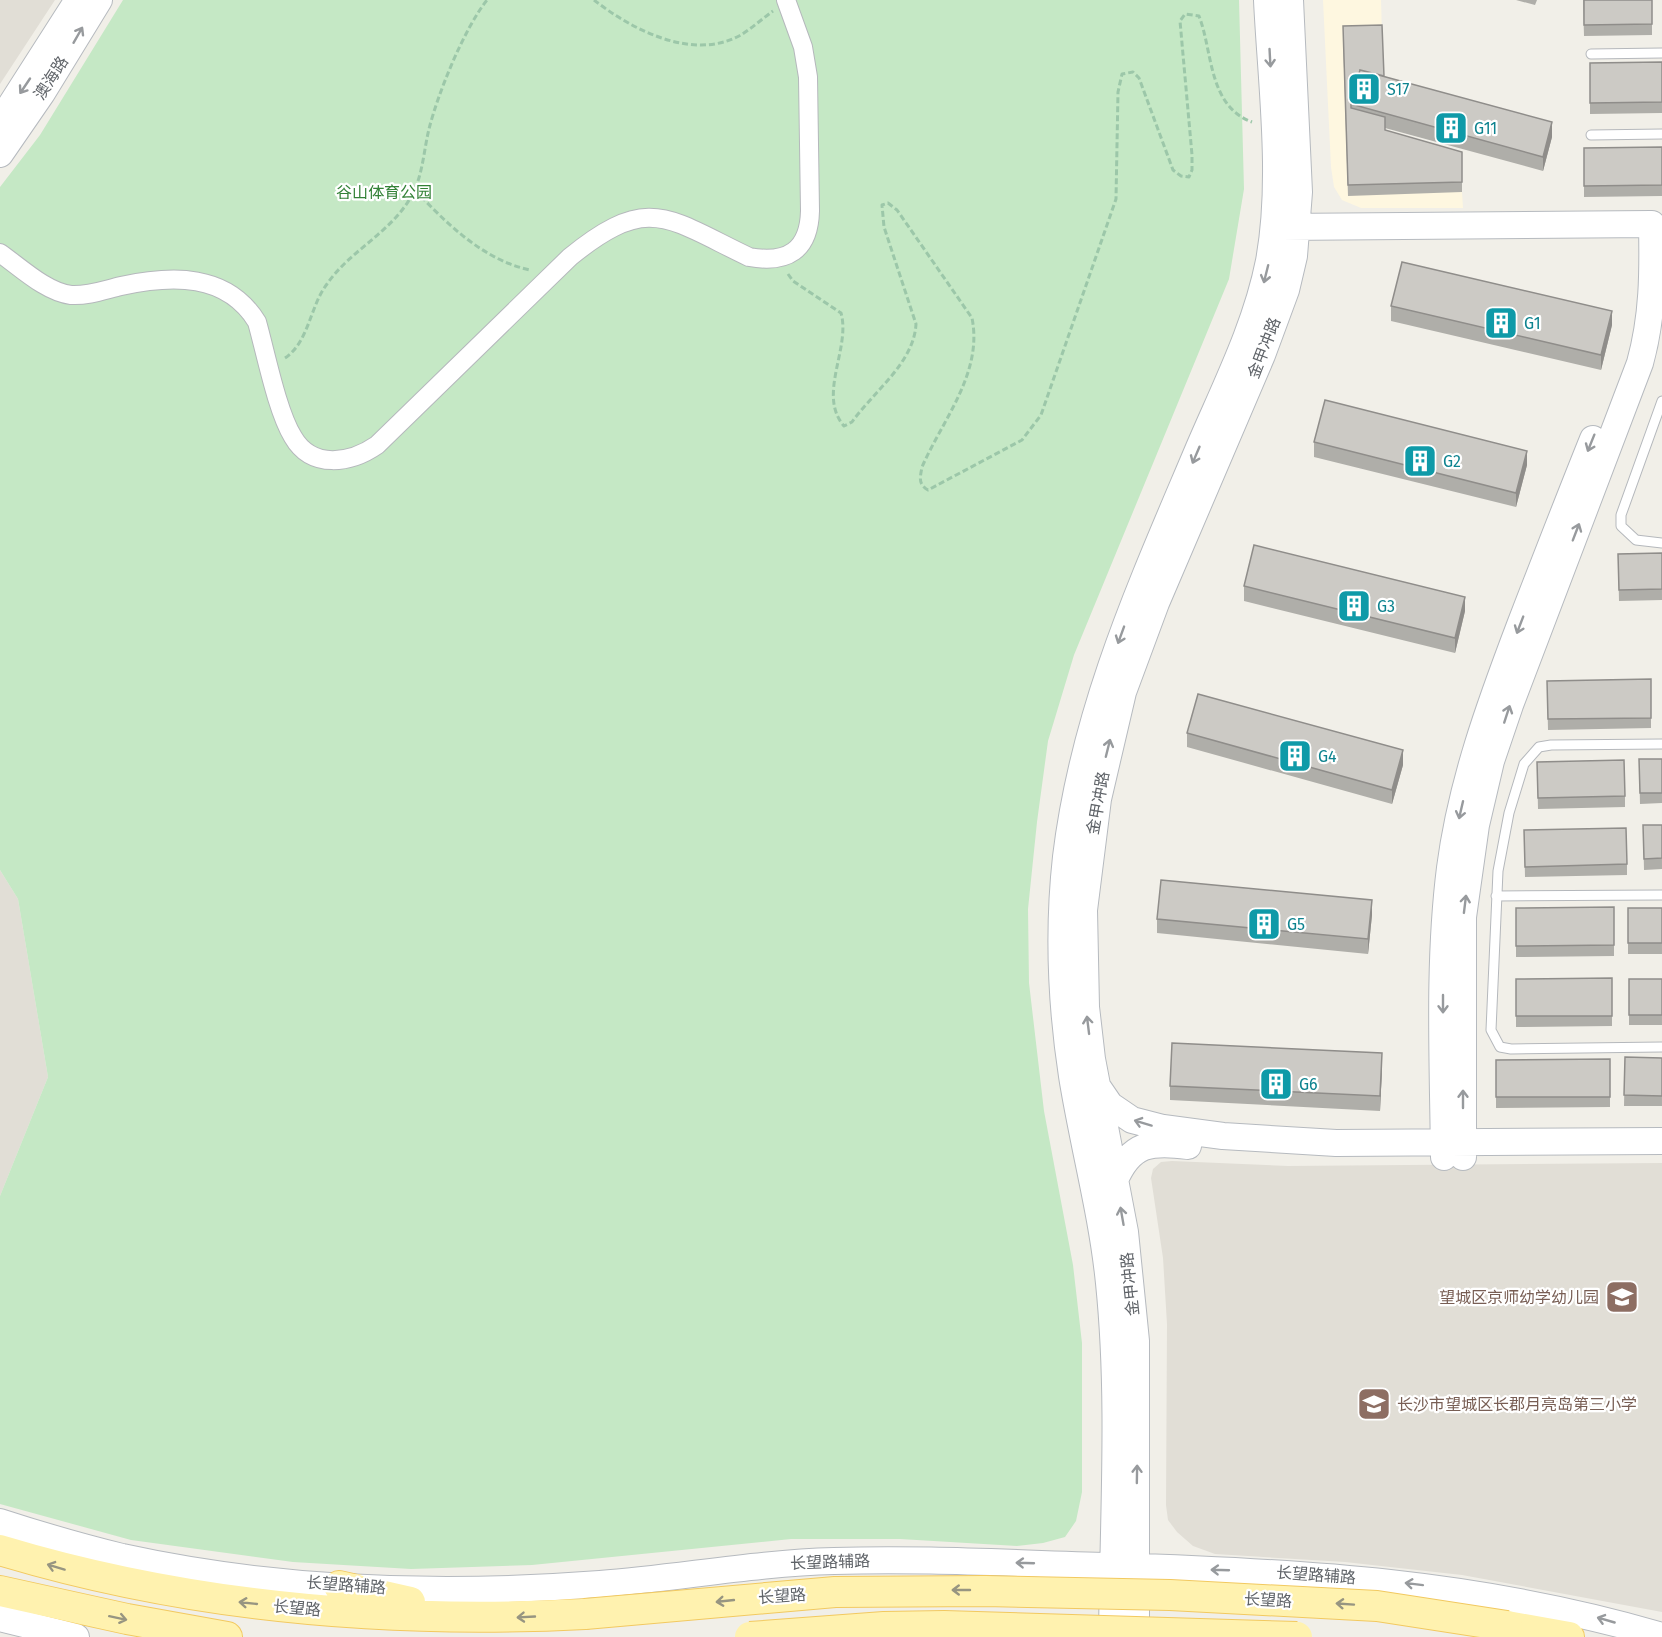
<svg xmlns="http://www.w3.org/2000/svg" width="1662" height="1637" font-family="'Fira Sans','Noto Sans SC',sans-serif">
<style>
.commercial{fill:#fef7e0}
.education{fill:#e1ded6}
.green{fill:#c5e8c5}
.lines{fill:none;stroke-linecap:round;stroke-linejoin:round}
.lane-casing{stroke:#b5b8bc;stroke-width:11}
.street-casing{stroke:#b5b8bc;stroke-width:20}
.secondary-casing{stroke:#b6babf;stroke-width:28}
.primary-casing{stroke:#f2c960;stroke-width:32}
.path{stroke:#9cc7a9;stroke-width:3;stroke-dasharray:6 3;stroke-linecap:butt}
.lane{stroke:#fff;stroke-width:9}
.street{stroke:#fff;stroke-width:18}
.secondary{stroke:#fff;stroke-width:26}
.primary{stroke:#fff2af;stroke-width:30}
.primary-bridge-casing{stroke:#f2c960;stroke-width:32;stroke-linecap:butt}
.primary-bridge{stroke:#fff2af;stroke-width:30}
.wall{fill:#afaea9}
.shaded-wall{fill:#8f8d8a}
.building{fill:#cccac5;stroke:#8f8d8a;stroke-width:1.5}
.oneway{stroke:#979a9d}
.oneway2{stroke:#979581}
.labels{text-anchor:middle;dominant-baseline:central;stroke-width:4.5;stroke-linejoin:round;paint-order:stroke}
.street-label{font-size:16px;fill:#5f6368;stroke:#fff}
.culture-label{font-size:16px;fill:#0d838f;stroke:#fff;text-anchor:start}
.park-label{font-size:16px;fill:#348238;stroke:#fff}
.education-label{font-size:16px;fill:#785e54;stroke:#fff;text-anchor:end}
</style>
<rect width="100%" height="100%" fill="#f1efe8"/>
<path class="commercial" d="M1323,0H1381L1385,140L1462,192L1463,208H1361L1342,200L1334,187L1331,167Z"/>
<path class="education" d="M0,0H55L0,84Z
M0,870L18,899L48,1077L0,1196Z
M1172,1161L1288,1166L1662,1163V1612L1462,1575L1345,1562L1215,1554L1193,1546L1177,1532L1168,1520L1166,1505L1167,1324L1163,1258L1151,1178L1153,1169L1161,1162Z"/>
<path class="green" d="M123,0H1239L1244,189L1229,279L1074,655L1048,741L1037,822L1028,909L1029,983L1044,1111L1073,1265L1082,1343V1492L1076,1521L1065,1537L1043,1543L1017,1546L900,1539H791L532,1565L411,1569L293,1562L131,1540L0,1504V1196L48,1077L18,899L0,870V187L40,135Z"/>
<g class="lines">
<defs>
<path id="lane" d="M1591,54L1662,53
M1591,135L1662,134
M1662,401L1621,515V526L1636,540L1662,543
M1662,744L1551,745L1539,747L1524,764L1509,813L1498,871L1491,1030L1500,1047L1511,1049L1662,1047
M1496,896L1662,895"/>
<path id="street" d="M0,253C20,267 46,292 71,295C88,296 104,290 121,286C172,275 227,273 257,322C266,354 277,411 293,437C312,470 351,463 377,445L570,257C649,193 667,218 749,257C788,264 809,250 810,211L808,77L803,47L786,0"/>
<path id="secondary" d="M0,122L78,0
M0,154L42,93L99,0
M1282,227L1652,224C1653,272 1653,316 1640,363L1510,705L1491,761L1476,825L1463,917V1157
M1097,1086L1110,1105L1132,1120L1163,1128L1223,1136L1336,1143L1662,1141
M1444,1157C1443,1062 1438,963 1450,868C1461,783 1490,704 1520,625C1544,563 1568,501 1593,439
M1115,1180C1131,1143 1151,1141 1188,1146
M0,1522C40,1535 81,1547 122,1557C277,1591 442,1596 600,1584C678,1578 756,1563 834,1561C927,1558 1020,1564 1112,1566C1302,1572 1479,1582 1662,1636
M0,1618L76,1637
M1112,1637C1113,1520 1121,1400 1109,1283C1102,1213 1083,1145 1072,1076C1061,1004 1058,929 1066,857C1084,709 1141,585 1198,450C1224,389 1256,327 1269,261C1284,179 1271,83 1267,0
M1136,1637V1341L1125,1232L1092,1059L1086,1007L1084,910L1098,799L1123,692L1156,603L1262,355L1286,290L1294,256L1299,192L1290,0"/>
<path id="primary" d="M0,1550C189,1607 388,1624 585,1614
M339,1586L410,1602
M0,1591L127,1619L227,1637
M1507,1626L1569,1637"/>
</defs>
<use href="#lane" class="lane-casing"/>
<use href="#street" class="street-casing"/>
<use href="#secondary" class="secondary-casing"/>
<use href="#primary" class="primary-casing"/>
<path class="path" d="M594,0C631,29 691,61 739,36C751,29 762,19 773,11
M415,190C446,223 483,260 530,270
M788,274L793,281L841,313C851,348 817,395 844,426L852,422C873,392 914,363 916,324L884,227L882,205L888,203L897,210L972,318C983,373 943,419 922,467C920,478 918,484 928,490L1022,440L1041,415L1116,199L1118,92L1122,74L1133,72L1139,78L1173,170L1181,176L1189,177L1192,170V155L1180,21L1185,14L1199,16C1213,52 1208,106 1252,122
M285,358C309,342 310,306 327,284C351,249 395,231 414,191C423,172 424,149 429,129C438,93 464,29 487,0"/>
<use href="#lane" class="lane"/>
<use href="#street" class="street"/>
<use href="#secondary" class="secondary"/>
<use href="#primary" class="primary"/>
<defs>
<path id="primary-bridge" d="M585,1614L835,1592L985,1591L1170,1595L1377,1606L1507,1626
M750,1637L884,1627L944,1626L1297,1637"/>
</defs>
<use href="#primary-bridge" class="primary-bridge-casing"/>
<use href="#primary-bridge" class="primary-bridge"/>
</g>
<path class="wall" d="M1516,0H1537L1535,5Z
M1583,0H1652V35L1584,36Z
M1343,37L1384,76L1552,137L1543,171L1385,128V130L1462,152V192L1348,196Z
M1662,62V113L1590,114V63Z
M1662,147V196L1584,197V148Z
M1391,306L1612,325L1601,370L1391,321Z
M1314,442L1527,465L1516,507L1314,457Z
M1662,553V600L1619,601L1618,554Z
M1244,586L1465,611L1455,653L1244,601Z
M1651,679V728L1548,730L1547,681Z
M1187,733L1403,765L1392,804L1187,747Z
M1639,759H1662V803L1640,804Z
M1537,762L1625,796V807L1538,809Z
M1643,825H1662V869L1644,870Z
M1524,830L1627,864V875L1525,877Z
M1614,907V956L1516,957V908Z
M1628,908H1662V954H1628Z
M1372,915L1368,954L1157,933V919Z
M1612,978V1026L1516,1027V979Z
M1629,979H1662V1025H1629Z
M1625,1057L1662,1058V1106H1624Z
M1610,1059V1107L1496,1108V1060Z
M1382,1067L1380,1111L1170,1100V1086Z"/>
<path class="shaded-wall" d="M1552,122V137L1543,171V157Z
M1612,311V325L1601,370V355Z
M1527,451V465L1516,507V493Z
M1465,597V611L1455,653V638Z
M1403,750V765L1392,804V790Z
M1372,900V915L1368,954V939Z
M1382,1053V1067L1380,1111V1096Z"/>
<path class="building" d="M1584,0H1652V24L1584,25Z
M1382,25L1384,76L1360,70L1351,104V108L1385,117V130L1462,152V182L1348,185L1343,26Z
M1662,62V102L1590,103V63Z
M1360,70L1552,122L1543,157L1351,104Z
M1662,147V185L1584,186V148Z
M1402,262L1612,311L1601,355L1391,306Z
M1325,400L1527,451L1516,493L1314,442Z
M1254,545L1465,597L1455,638L1244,586Z
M1662,553V589L1619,590L1618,554Z
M1651,679V718L1548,719L1547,681Z
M1198,694L1403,750L1392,790L1187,733Z
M1639,759H1662V793H1640Z
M1624,760L1625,796L1538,798L1537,762Z
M1643,825H1662V858L1644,859Z
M1626,828L1627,864L1525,867L1524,830Z
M1161,880L1372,900L1368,939L1157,919Z
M1614,907V945L1516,946V908Z
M1628,908H1662V943H1628Z
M1612,978V1016H1516V979Z
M1629,979H1662V1015H1629Z
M1172,1043L1382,1053L1380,1096L1170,1086Z
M1625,1057L1662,1058V1096L1624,1095Z
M1610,1059V1097H1496V1060Z"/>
<defs><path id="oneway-shaft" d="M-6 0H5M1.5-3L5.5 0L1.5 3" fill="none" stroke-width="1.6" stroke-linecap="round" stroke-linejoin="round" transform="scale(1.5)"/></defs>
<g class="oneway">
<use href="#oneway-shaft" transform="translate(78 35) rotate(-60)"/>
<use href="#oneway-shaft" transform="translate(1270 58) rotate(87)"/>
<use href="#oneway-shaft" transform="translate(25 86) rotate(124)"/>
<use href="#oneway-shaft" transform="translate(1266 274) rotate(104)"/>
<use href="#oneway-shaft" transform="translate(1591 443) rotate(112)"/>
<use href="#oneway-shaft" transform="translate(1196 455) rotate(113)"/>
<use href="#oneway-shaft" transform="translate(1576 532) rotate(-69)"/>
<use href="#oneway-shaft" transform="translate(1520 625) rotate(111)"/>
<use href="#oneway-shaft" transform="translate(1121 635) rotate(110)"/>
<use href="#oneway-shaft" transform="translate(1507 714) rotate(-72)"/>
<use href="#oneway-shaft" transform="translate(1108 748) rotate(-76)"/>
<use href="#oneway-shaft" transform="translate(1461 810) rotate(103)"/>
<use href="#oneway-shaft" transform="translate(1465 904) rotate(-83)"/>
<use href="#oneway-shaft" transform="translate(1443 1004) rotate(90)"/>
<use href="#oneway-shaft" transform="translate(1088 1025) rotate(-97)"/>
<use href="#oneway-shaft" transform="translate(1463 1099) rotate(-90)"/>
<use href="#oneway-shaft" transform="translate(1143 1123) rotate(-163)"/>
<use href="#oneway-shaft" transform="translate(1122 1216) rotate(-100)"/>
<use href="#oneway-shaft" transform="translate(1137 1474) rotate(-89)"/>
<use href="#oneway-shaft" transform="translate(1025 1563) rotate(-178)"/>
<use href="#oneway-shaft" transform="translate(1220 1570) rotate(-178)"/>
<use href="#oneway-shaft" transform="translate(1414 1584) rotate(-173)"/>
<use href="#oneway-shaft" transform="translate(1606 1620) rotate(-164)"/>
</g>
<g class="oneway2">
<use href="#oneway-shaft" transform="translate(56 1567) rotate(-163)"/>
<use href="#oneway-shaft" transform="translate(961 1590) rotate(-180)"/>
<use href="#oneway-shaft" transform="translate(725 1601) rotate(174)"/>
<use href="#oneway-shaft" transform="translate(248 1603) rotate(-174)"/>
<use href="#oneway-shaft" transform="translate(1345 1604) rotate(-176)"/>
<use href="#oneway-shaft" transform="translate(526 1617) rotate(177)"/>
<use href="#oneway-shaft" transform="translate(118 1618) rotate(12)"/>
</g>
<defs>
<symbol id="building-square" viewBox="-11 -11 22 22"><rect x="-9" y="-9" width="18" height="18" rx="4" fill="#0f9aa8" stroke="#fff"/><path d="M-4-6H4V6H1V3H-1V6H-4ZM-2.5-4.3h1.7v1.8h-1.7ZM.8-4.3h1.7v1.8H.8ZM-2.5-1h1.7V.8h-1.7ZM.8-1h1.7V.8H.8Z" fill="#fff"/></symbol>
<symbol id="school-square" viewBox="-11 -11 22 22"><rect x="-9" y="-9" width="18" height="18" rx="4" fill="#8d6e63" stroke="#fff"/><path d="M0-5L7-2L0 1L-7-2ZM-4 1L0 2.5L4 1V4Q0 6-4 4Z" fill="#fff"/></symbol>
</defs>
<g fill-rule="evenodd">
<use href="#building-square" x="1345" y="70" width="38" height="38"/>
<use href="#building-square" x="1432" y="109" width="38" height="38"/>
<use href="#building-square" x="1482" y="304" width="38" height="38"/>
<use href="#building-square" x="1401" y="442" width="38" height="38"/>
<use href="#building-square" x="1335" y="587" width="38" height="38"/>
<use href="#building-square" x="1276" y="737" width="38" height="38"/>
<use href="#building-square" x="1245" y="905" width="38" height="38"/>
<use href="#building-square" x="1257" y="1065" width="38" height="38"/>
<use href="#school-square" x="1603" y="1278" width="38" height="38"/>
<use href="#school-square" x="1355" y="1385" width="38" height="38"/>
</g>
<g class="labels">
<g class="street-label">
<text transform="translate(51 78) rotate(-57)">澳海路</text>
<text transform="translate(1264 348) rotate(-69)">金甲冲路</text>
<text transform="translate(1098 803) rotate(-80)">金甲冲路</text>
<text transform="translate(1130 1284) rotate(-96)">金甲冲路</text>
<text transform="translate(830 1562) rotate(-2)">长望路辅路</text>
<text transform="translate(1316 1575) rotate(4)">长望路辅路</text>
<text transform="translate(346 1585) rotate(4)">长望路辅路</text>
<text transform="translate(782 1596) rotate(-4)">长望路</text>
<text transform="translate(1268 1600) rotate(3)">长望路</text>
<text transform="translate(297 1608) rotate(5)">长望路</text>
</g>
<g class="culture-label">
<text x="1387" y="89">S17</text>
<text x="1474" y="128">G11</text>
<text x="1524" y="323">G1</text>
<text x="1443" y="461">G2</text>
<text x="1377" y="606">G3</text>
<text x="1318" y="756">G4</text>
<text x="1287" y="924">G5</text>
<text x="1299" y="1084">G6</text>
</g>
<g class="park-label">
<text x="384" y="192">谷山体育公园</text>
</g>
<g class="education-label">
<text x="1599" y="1297">望城区京师幼学幼儿园</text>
<text x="1397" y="1404" text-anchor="start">长沙市望城区长郡月亮岛第三小学</text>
</g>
</g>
</svg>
